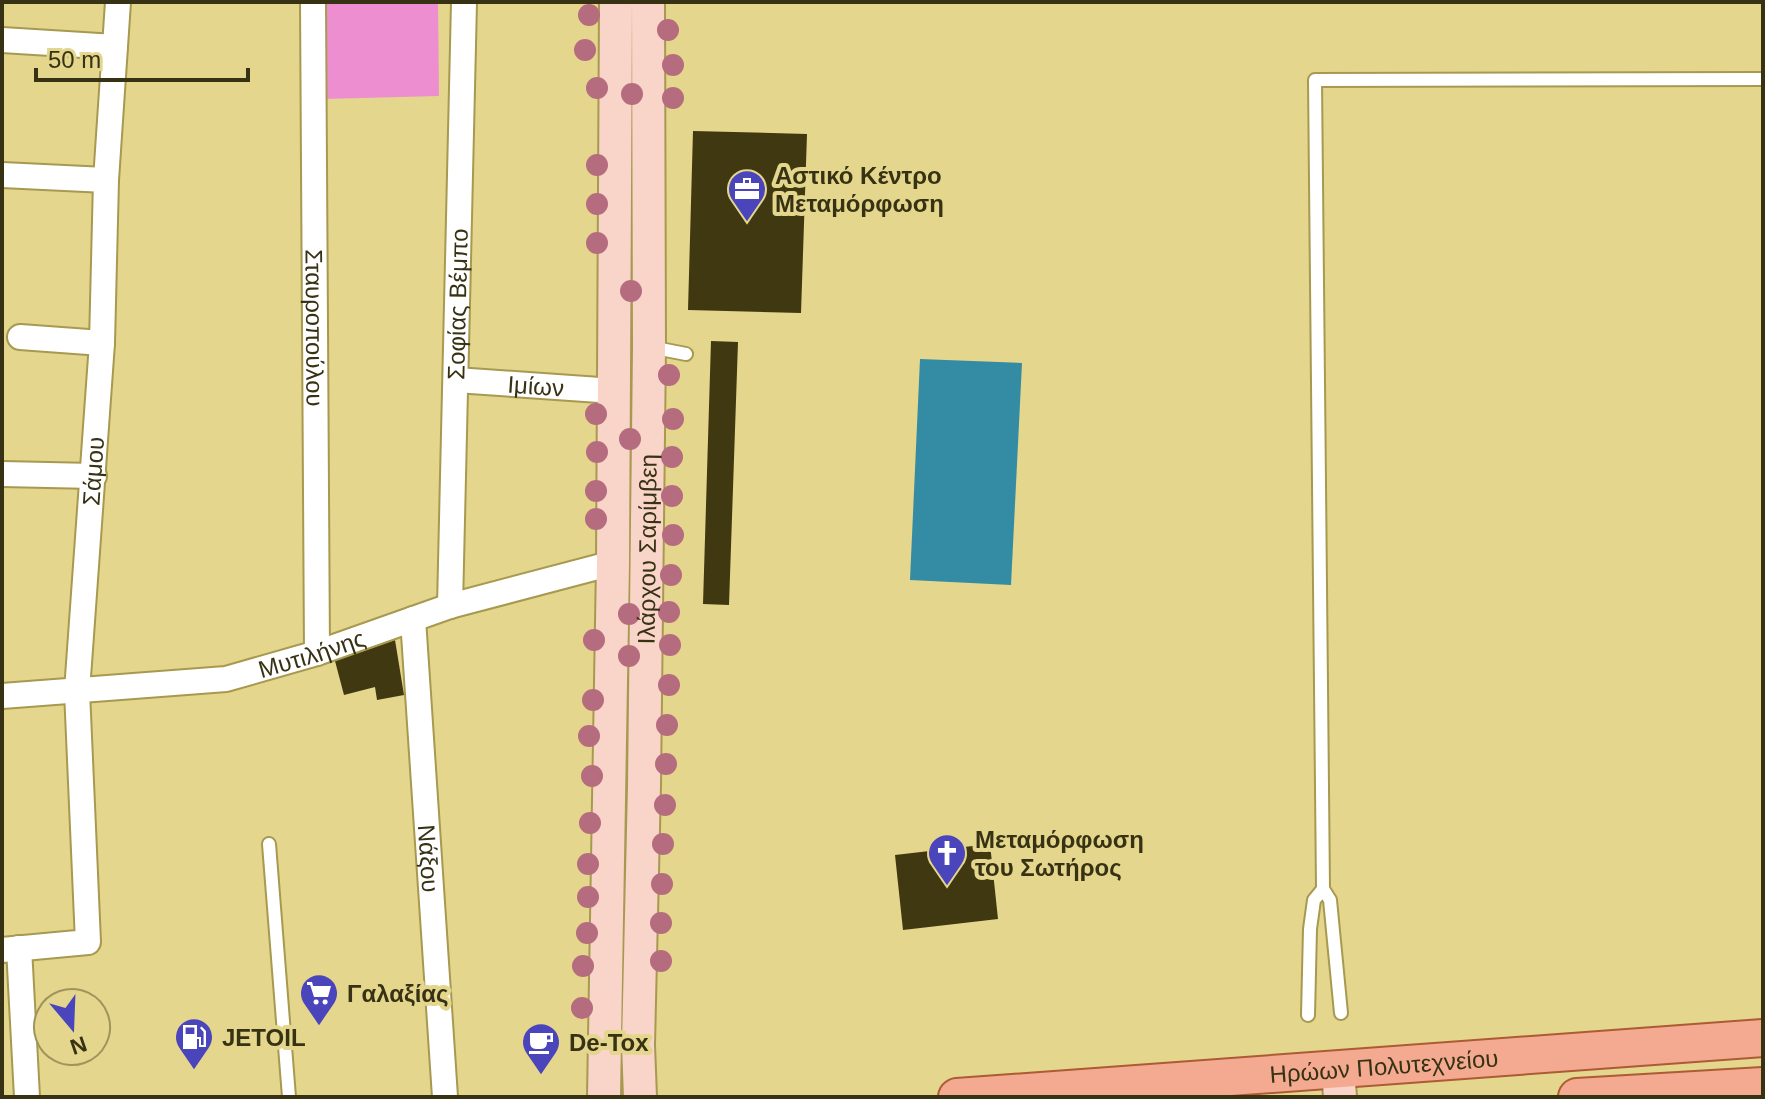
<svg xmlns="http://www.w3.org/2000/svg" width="1765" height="1099" font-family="Helvetica,sans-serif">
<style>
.green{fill:#ed8ed0}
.water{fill:#338ca4}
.building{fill:#3f3810}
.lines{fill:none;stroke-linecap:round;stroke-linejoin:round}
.lane-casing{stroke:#a79950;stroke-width:16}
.street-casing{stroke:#a79950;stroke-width:28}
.secondary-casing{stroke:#a79950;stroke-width:36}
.primary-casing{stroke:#ac5b35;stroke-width:40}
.lane{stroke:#fff;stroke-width:12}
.street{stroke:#fff;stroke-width:24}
.secondary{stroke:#f9d4c8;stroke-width:32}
.primary{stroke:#f3aa91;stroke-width:36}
.tree{fill:#b56c7f}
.labels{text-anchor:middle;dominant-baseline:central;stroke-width:8;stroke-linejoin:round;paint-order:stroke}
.poi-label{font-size:24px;font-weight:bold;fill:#373213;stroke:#e4d68c;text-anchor:start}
.street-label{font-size:24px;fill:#373213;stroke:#e4d68c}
</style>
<rect width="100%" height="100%" fill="#e4d68c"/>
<path class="green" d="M323,2H438L439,96L323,99Z"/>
<path class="water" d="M920,359L1022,363L1011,585L910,580Z"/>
<path class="building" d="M693,131L807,134L801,313L688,310Z
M711,341L738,342L729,605L703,604Z
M395,640L404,695L377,700L375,687L344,695L335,661Z
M990,844L998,919L903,930L895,855Z"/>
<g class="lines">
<defs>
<path id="lane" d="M650,347L686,354
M269,844L289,1097
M1341,1013L1330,900L1323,889L1315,80L1763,79
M1308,1015L1310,929L1314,900L1323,889"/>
<g id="street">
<path id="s1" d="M313,2L317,653"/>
<path d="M2,40L115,47"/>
<path d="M2,175L106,180"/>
<path d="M20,337L102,343"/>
<path id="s2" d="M456,380L614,391"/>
<path d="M2,474L94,476"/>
<path id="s3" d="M450,606L464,2"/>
<path id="s4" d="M413,619L445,1097"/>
<path id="s5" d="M2,696L226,679L317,653L450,606L613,563"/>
<path d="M19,948L27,1097"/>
<path id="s6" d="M2,950L88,942L77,691L102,343L106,180L118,2"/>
</g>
<g id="secondary">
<path d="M1338,1069L1340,1097"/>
<path d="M604,1097L613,563L616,2"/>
<path id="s7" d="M640,1097L638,1045L644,786L649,347L648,2"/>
</g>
<g id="primary">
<path id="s8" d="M957,1097L1763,1038"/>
<path d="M1577,1097L1763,1086"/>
</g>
</defs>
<use href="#lane" class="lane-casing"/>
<use href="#street" class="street-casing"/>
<use href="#secondary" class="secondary-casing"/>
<use href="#primary" class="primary-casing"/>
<use href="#lane" class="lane"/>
<use href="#street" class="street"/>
<use href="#secondary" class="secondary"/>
<use href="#primary" class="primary"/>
</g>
<g class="tree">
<circle cx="589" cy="15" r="11"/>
<circle cx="668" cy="30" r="11"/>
<circle cx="585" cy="50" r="11"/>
<circle cx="673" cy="65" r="11"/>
<circle cx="597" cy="88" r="11"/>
<circle cx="632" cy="94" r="11"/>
<circle cx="673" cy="98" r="11"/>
<circle cx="597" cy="165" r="11"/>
<circle cx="597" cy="204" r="11"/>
<circle cx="597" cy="243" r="11"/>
<circle cx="631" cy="291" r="11"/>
<circle cx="669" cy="375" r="11"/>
<circle cx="596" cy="414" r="11"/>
<circle cx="673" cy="419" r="11"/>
<circle cx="630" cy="439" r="11"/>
<circle cx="597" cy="452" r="11"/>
<circle cx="672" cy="457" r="11"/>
<circle cx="596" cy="491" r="11"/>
<circle cx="672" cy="496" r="11"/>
<circle cx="596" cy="519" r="11"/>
<circle cx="673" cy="535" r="11"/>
<circle cx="671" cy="575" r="11"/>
<circle cx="669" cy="612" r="11"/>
<circle cx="629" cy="614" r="11"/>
<circle cx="594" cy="640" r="11"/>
<circle cx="670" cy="645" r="11"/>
<circle cx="629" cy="656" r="11"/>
<circle cx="669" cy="685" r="11"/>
<circle cx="593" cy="700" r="11"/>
<circle cx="667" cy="725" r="11"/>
<circle cx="589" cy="736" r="11"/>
<circle cx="666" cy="764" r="11"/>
<circle cx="592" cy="776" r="11"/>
<circle cx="665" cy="805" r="11"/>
<circle cx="590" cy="823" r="11"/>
<circle cx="663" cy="844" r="11"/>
<circle cx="588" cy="864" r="11"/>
<circle cx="662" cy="884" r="11"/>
<circle cx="588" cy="897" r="11"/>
<circle cx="661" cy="923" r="11"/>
<circle cx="587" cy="933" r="11"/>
<circle cx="661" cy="961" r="11"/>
<circle cx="583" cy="966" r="11"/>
<circle cx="582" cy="1008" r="11"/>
</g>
<defs>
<symbol id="office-pin" viewBox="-11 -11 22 30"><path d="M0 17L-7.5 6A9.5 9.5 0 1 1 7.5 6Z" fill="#4b45bc" stroke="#e4d68c"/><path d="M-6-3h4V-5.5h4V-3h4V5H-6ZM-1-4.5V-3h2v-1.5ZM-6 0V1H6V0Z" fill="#fff"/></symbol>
<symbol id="church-pin" viewBox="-11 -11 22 30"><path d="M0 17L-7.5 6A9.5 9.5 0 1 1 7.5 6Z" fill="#4b45bc" stroke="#e4d68c"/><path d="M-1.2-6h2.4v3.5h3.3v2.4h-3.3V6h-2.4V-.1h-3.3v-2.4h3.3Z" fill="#fff"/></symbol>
<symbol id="supermarket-pin" viewBox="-11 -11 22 30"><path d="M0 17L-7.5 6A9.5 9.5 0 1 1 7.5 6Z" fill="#4b45bc" stroke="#e4d68c"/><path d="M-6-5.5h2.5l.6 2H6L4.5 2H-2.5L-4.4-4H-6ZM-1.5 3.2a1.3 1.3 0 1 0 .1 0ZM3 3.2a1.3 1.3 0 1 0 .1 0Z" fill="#fff"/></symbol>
<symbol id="fuel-pin" viewBox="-11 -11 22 30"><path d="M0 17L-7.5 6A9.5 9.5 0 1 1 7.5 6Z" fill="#4b45bc" stroke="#e4d68c"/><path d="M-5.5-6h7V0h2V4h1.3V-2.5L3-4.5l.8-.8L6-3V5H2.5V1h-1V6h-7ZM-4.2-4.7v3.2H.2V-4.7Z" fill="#fff"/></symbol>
<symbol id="cafe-pin" viewBox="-11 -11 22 30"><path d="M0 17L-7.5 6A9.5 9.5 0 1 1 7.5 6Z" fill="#4b45bc" stroke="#e4d68c"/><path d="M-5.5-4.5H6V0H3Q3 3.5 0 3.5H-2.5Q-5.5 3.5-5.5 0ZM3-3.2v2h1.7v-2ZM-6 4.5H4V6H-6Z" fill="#fff"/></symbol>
</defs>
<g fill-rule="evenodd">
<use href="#office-pin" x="725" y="167" width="44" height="60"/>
<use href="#church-pin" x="925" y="831" width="44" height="60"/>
<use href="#supermarket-pin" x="297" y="971" width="44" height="60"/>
<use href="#fuel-pin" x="172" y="1015" width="44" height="60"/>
<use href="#cafe-pin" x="519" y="1020" width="44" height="60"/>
</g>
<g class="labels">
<g class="poi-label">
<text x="775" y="175">Αστικό Κέντρο<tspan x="775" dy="28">Μεταμόρφωση</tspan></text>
<text x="975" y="839">Μεταμόρφωση<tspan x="975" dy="28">του Σωτήρος</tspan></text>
<text x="347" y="993">Γαλαξίας</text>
<text x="222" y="1037">JETOIL</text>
<text x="569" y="1042">De-Tox</text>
</g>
<g class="street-label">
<text stroke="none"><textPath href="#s3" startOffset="302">Σοφίας Βέμπο</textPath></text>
<text stroke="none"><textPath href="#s1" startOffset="326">Σταυροπούλου</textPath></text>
<text stroke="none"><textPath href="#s2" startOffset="80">Ιμίων</textPath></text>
<text stroke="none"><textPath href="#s6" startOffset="558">Σάμου</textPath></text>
<text stroke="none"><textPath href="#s7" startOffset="548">Ιλάρχου Σαρίμβεη</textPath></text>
<text stroke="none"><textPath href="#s5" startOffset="314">Μυτιλήνης</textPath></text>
<text stroke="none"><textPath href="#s4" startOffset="240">Νάξου</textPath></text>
<text stroke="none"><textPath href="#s8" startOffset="428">Ηρώων Πολυτεχνείου</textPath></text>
</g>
</g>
<rect width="1765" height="1099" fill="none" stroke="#373213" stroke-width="8"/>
<g transform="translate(72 1027) rotate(161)"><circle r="38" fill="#e4d68c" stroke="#9f945c" stroke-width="2"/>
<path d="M0-6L14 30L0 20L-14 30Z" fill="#4b45bc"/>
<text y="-12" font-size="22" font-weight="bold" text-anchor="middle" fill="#373213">N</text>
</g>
<path d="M36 68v12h212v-12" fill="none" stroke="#373213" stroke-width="4"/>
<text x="48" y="68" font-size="24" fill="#373213" stroke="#e4d68c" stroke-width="6" paint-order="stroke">50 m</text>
</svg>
